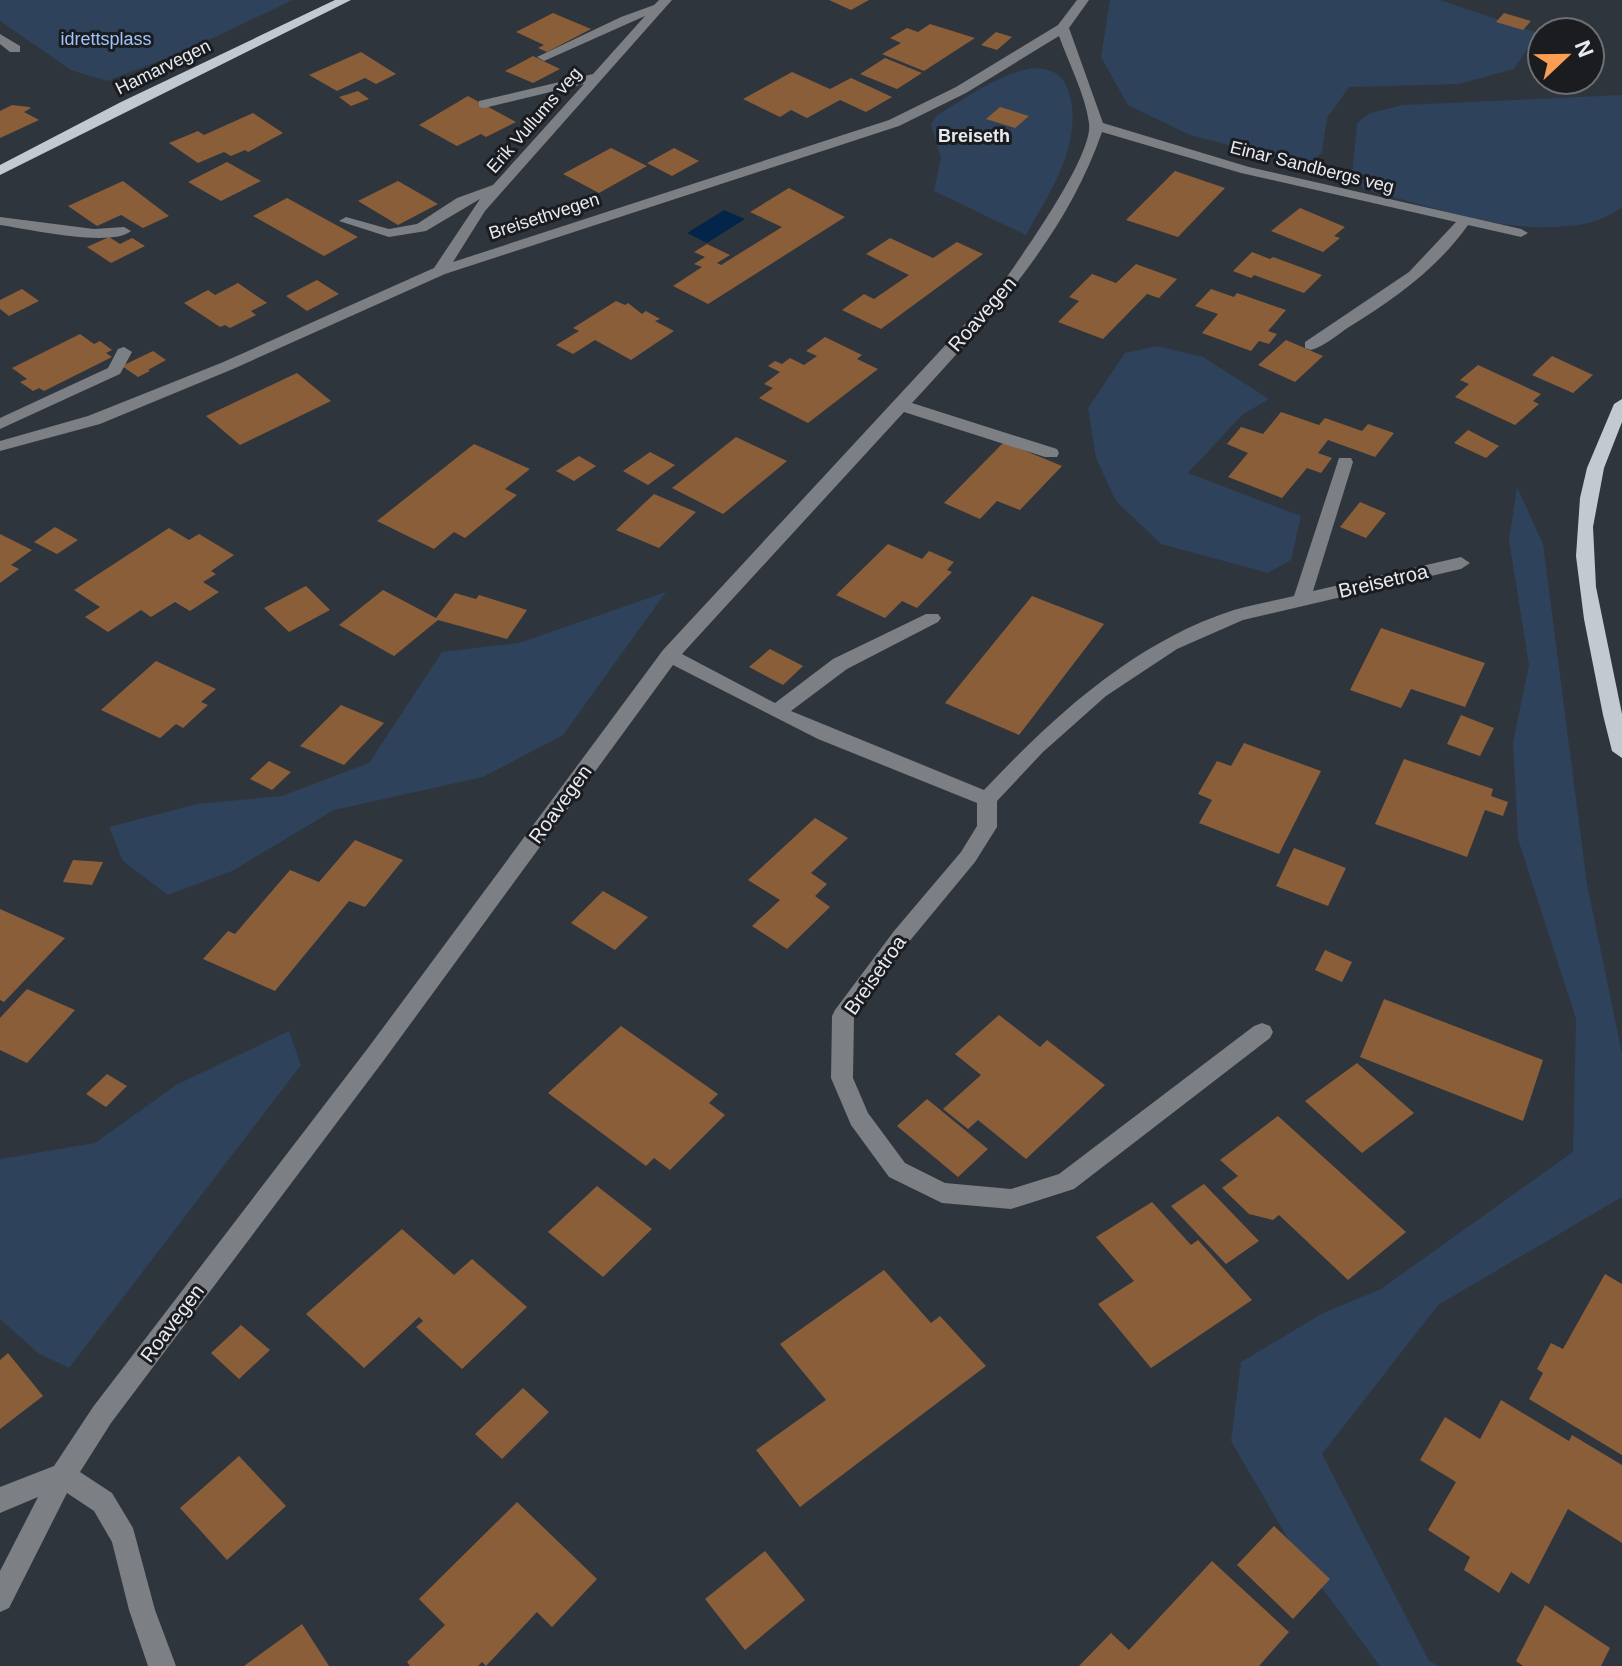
<svg xmlns="http://www.w3.org/2000/svg" width="1622" height="1666" font-family="Helvetica,sans-serif">
<style>
.green{fill:#2e425b}
.water{fill:#04254a}
.building{fill:#8b5e3a}
.lines{fill:none;stroke-linecap:round;stroke-linejoin:round}
.minor{fill:#7c7f83;fill-rule:evenodd}
.major{fill:#c3c9d1;fill-rule:evenodd}
.labels{text-anchor:middle;dominant-baseline:central;stroke-width:6;stroke-linejoin:round;paint-order:stroke}
.far-park-label{font-size:18px;fill:#9dc6fb;stroke:#1a1c20}
.far-street-label{font-size:18px;fill:#e7ebf0;stroke:#1a1c20}
.far-neighbourhood-label{font-size:18px;font-weight:bold;fill:#e7ebf0;stroke:#1a1c20}
.street-label{font-size:20px;fill:#e7ebf0;stroke:#1a1c20}
</style>
<rect width="100%" height="100%" fill="#2f353d"/>
<path class="green" d="M0,0H293L190,49L107,81L71,70L0,21Z
M1110,0H1440L1538,33L1514,69L1459,84L1349,87L1327,118L1322,152L1310,166L1190,135L1128,105L1101,57Z
M1036,68C1056,70 1065,76 1070,96C1082,146 1049,194 1026,235L934,191L941,158L931,125L937,115C967,98 1001,71 1036,68Z
M1622,95V208C1612,213 1600,221 1588,223C1515,239 1434,207 1364,189L1352,175L1357,123L1370,113L1403,105Z
M1157,346L1203,357L1269,399L1242,415L1188,473L1301,516L1291,560L1268,573L1161,544L1116,501L1096,458L1088,408L1125,353Z
M1517,487L1543,544L1587,884L1622,1054V1197L1438,1305L1322,1454L1429,1661L1439,1666H1380L1298,1556L1231,1441L1241,1362L1323,1313L1381,1289L1573,1152L1576,1019L1518,839L1513,742L1529,665L1509,540Z
M666,592L563,735L483,777L334,810L232,871L168,895L123,861L109,827L197,804L282,796L369,763L442,652L519,643Z
M289,1031L301,1065L69,1368L38,1353L0,1319V1159L95,1143L176,1085Z"/>
<path class="water" d="M724,210L745,219L707,243L687,233Z"/>
<path class="building" d="M829,0H869L851,10Z
M553,13L591,29L547,52L538,48L544,45L516,32Z
M1504,13L1531,21L1523,30L1496,22Z
M930,24L975,38L924,71L882,54L901,43L890,38L907,28L918,32Z
M996,32L1012,37L997,50L981,45Z
M361,52L396,74L376,84L365,78L337,91L309,75Z
M533,56L560,69L533,83L505,71Z
M885,58L922,73L897,89L860,74Z
M792,72L830,89L851,78L892,97L866,112L840,100L807,118L791,110L780,117L743,99Z
M358,91L369,99L351,106L339,97Z
M468,96L516,122L486,137L481,134L457,146L419,125Z
M12,105L29,107L31,108L24,112L39,120L0,138V111Z
M1000,107L1029,116L1015,128L986,119Z
M253,113L283,133L248,152L245,150L231,156L224,152L198,163L169,143L198,131L204,135Z
M611,148L647,166L599,193L563,174Z
M674,148L699,161L672,176L647,163Z
M227,162L261,181L221,201L188,182Z
M1175,171L1225,188L1178,237L1126,220Z
M123,181L169,216L143,228L121,215L97,226L68,206Z
M398,181L438,204L398,225L358,201Z
M789,188L845,217L708,304L673,286L702,267L694,264L705,257L694,252L707,244L730,255L717,263L721,265L782,227L750,212Z
M287,198L358,237L324,256L253,216Z
M1300,208L1345,227L1334,236L1340,238L1323,252L1271,231Z
M109,237L120,244L132,238L145,246L111,263L87,247Z
M890,238L933,258L957,242L983,254L881,329L842,310L864,294L874,299L909,275L866,254Z
M1252,252L1270,259L1273,257L1322,275L1304,293L1254,275L1251,278L1233,271Z
M1136,264L1177,279L1159,298L1147,294L1103,339L1058,322L1079,301L1069,297L1092,274L1116,283Z
M317,280L339,294L307,311L286,296Z
M238,283L267,303L251,311L256,315L230,328L225,325L220,327L184,303L208,290L215,295Z
M22,289L39,301L9,316L0,309V300Z
M1211,289L1234,297L1237,293L1286,310L1268,331L1277,334L1269,344L1259,341L1251,351L1202,333L1218,314L1195,306Z
M616,301L625,305L628,303L642,314L646,311L660,319L655,321L674,331L631,360L595,340L573,354L556,345L579,331L573,328Z
M80,334L94,344L100,341L112,350L106,353L112,357L44,391L39,388L33,391L20,382L27,379L12,368Z
M825,337L862,355L857,359L878,369L808,423L759,398L773,388L764,384L780,372L768,366L775,361L782,364L790,358L804,365L817,356L806,351Z
M1286,340L1323,356L1295,382L1258,365Z
M153,351L166,360L148,370L150,371L138,377L122,366Z
M1552,356L1593,375L1573,393L1532,375Z
M1478,365L1541,394L1533,401L1539,404L1515,425L1455,397L1469,384L1460,380Z
M297,373L331,401L240,445L206,416Z
M1281,412L1319,425L1325,418L1362,431L1368,424L1394,433L1375,457L1328,440L1318,453L1332,458L1321,473L1307,468L1282,498L1228,477L1248,453L1227,444L1241,427L1263,434Z
M1468,430L1499,446L1486,458L1454,443Z
M736,437L787,461L723,514L672,488Z
M1004,442L1062,466L1020,510L997,501L980,519L944,503Z
M474,444L530,469L505,489L517,495L465,538L454,532L434,549L377,521Z
M650,452L675,465L648,485L623,471Z
M579,456L596,466L574,481L556,471Z
M654,494L696,512L659,548L616,530Z
M1360,502L1386,513L1366,538L1340,527Z
M55,527L78,540L57,554L34,542Z
M169,528L189,540L199,534L234,555L211,571L216,574L203,582L219,592L190,611L175,602L151,617L141,610L108,632L85,617L100,607L74,590Z
M0,534L32,550L11,565L19,569L0,583Z
M888,544L922,559L929,551L954,562L947,570L952,572L917,608L902,601L885,618L836,595Z
M306,586L330,610L289,632L264,608Z
M383,590L436,618L455,593L476,599L479,595L527,610L507,639L438,620L394,656L339,625Z
M1032,596L1104,624L1019,735L945,703Z
M1381,628L1485,663L1465,707L1411,689L1401,708L1350,690Z
M770,649L803,666L783,685L749,667Z
M156,661L216,689L201,702L208,705L183,728L176,724L160,738L101,710Z
M341,705L384,723L344,765L300,746Z
M1461,715L1494,728L1480,756L1447,744Z
M1244,743L1321,771L1279,854L1199,823L1212,800L1198,794L1217,761L1231,766Z
M1404,759L1493,789L1491,796L1508,802L1503,816L1485,810L1467,857L1375,824Z
M269,761L291,772L272,790L250,779Z
M815,818L848,838L811,873L827,884L815,896L830,907L787,949L752,926L780,900L748,880Z
M355,840L403,860L365,907L349,901L275,991L203,959L228,931L235,934L290,870L319,882Z
M1294,848L1346,868L1328,906L1276,886Z
M73,860L103,862L92,885L63,882Z
M603,891L648,917L615,950L571,923Z
M0,909L65,938L4,1002L0,1000Z
M1325,950L1352,962L1342,982L1315,970Z
M27,989L75,1010L27,1063L0,1050V1018Z
M1384,999L1543,1060L1523,1121L1360,1057Z
M999,1015L1040,1047L1047,1040L1105,1085L1026,1159L978,1120L968,1129L943,1109L981,1075L955,1054Z
M621,1026L718,1094L709,1103L725,1115L670,1170L654,1158L646,1166L548,1093Z
M1357,1063L1414,1113L1362,1153L1305,1101Z
M107,1074L127,1086L106,1107L86,1094Z
M927,1099L988,1149L958,1177L897,1126Z
M1278,1116L1406,1232L1348,1280L1279,1215L1273,1220L1249,1214L1222,1188L1238,1176L1220,1160Z
M1204,1184L1259,1241L1226,1264L1171,1206Z
M597,1186L652,1229L603,1277L548,1232Z
M1152,1202L1191,1245L1198,1240L1252,1300L1151,1368L1098,1304L1134,1281L1096,1237Z
M402,1229L454,1275L472,1259L527,1307L462,1369L416,1327L423,1321L419,1317L364,1368L306,1314Z
M884,1270L931,1323L940,1316L986,1366L800,1507L756,1450L826,1400L780,1344Z
M1605,1274L1622,1284V1455L1529,1399L1543,1373L1537,1369L1551,1343L1563,1349Z
M241,1325L270,1350L239,1379L211,1353Z
M8,1353L43,1396L0,1429V1360Z
M523,1388L549,1412L502,1459L475,1434Z
M1501,1400L1569,1441L1572,1435L1622,1465V1543L1568,1509L1529,1584L1511,1572L1499,1593L1464,1570L1470,1557L1428,1530L1456,1482L1420,1460L1445,1417L1480,1439Z
M239,1456L286,1506L227,1560L180,1508Z
M517,1502L597,1579L552,1627L537,1612L486,1666L482,1662L478,1666H410L407,1662L445,1625L419,1599Z
M1274,1526L1330,1579L1293,1619L1237,1565Z
M765,1551L805,1600L745,1650L705,1599Z
M1212,1561L1289,1632L1259,1666H1079L1111,1633L1129,1650Z
M1545,1605L1610,1648L1601,1666H1523L1516,1661Z
M302,1624L329,1666H244Z"/>
<g class="lines">
<path class="minor" d="M659,0H672L485,211L453,262L889,120L956,87L1058,25L1077,0H1089L1069,28L1103,123L1249,167L1521,229L1528,233L1521,237L1468,225C1437,269 1394,299 1349,327C1337,335 1325,346 1311,350L1305,348V342L1409,272L1456,222L1241,173L1102,132C1065,239 987,321 912,403L1057,449L1059,453L1057,457H1045L904,412L682,654L775,703L833,659L926,614H938L941,618L938,622L847,669L791,711L984,790C1054,716 1134,642 1234,610C1253,604 1274,601 1294,596L1339,458H1351L1353,462L1313,591L1461,557L1470,563L1461,569L1243,620L1177,649L1106,696L1043,752L997,801V827L975,862L908,943L854,1018L853,1078L868,1113L905,1163L945,1183L1011,1189L1059,1174L1254,1026L1262,1023L1270,1026L1273,1032L1270,1038L1074,1189L1011,1209L942,1203L889,1177L851,1125L831,1078L832,1016L835,1010L894,931L961,852L977,826V803L818,739L673,665L384,1060L111,1423L80,1472L112,1493L133,1528L155,1610L176,1666H148L129,1610L112,1542L94,1511L67,1493L9,1608L0,1612V1571L38,1497L0,1513V1487L54,1466L93,1407L368,1048L663,650L1002,284C1022,255 1094,155 1089,123C1085,94 1069,64 1059,36L966,93L899,126L445,274L233,369L100,424L0,451V441L88,416L221,363L434,268L480,199L426,231L389,237L339,221L346,217L389,229L417,224L457,198L493,185L584,84L484,108L479,107V101L593,74L645,16L544,61L537,57L621,17L654,5Z
M0,34L20,46V52H10L0,44Z
M0,217L94,229L124,227L131,231C111,248 28,229 0,225Z
M124,347L132,352L120,374L0,429V418L108,368L118,349Z"/>
<path class="major" d="M335,0H351L0,175V165L121,102Z
M1622,399V422L1604,468L1593,527L1596,587L1622,714V758L1612,751L1603,715L1584,619L1576,556L1580,498L1587,468L1614,404Z"/>
</g>
<g class="labels">
<g class="far-park-label">
<text x="106" y="39">idrettsplass</text>
</g>
<g class="far-street-label">
<text transform="translate(163 67) rotate(-26)">Hamarvegen</text>
<text transform="translate(534 120) rotate(-49)">Erik Vullums veg</text>
<text transform="translate(1312 167) rotate(14)">Einar Sandbergs veg</text>
<text transform="translate(544 216) rotate(-18)">Breisethvegen</text>
</g>
<g class="far-neighbourhood-label">
<text x="974" y="136">Breiseth</text>
</g>
<g class="street-label">
<text transform="translate(982 314) rotate(-49)">Roavegen</text>
<text transform="translate(1383 581) rotate(-13)">Breisetroa</text>
<text transform="translate(560 804) rotate(-54)">Roavegen</text>
<text transform="translate(875 975) rotate(-55)">Breisetroa</text>
<text transform="translate(172 1323) rotate(-53)">Roavegen</text>
</g>
</g>
<g transform="translate(1566 56) rotate(68)"><circle r="38" fill="#1a1c20" stroke="#6c6f73" stroke-width="2"/>
<path d="M0-6L14 30L0 20L-14 30Z" fill="#fb9e51"/>
<text y="-12" font-size="22" font-weight="bold" text-anchor="middle" fill="#e7ebf0">N</text>
</g>
</svg>
